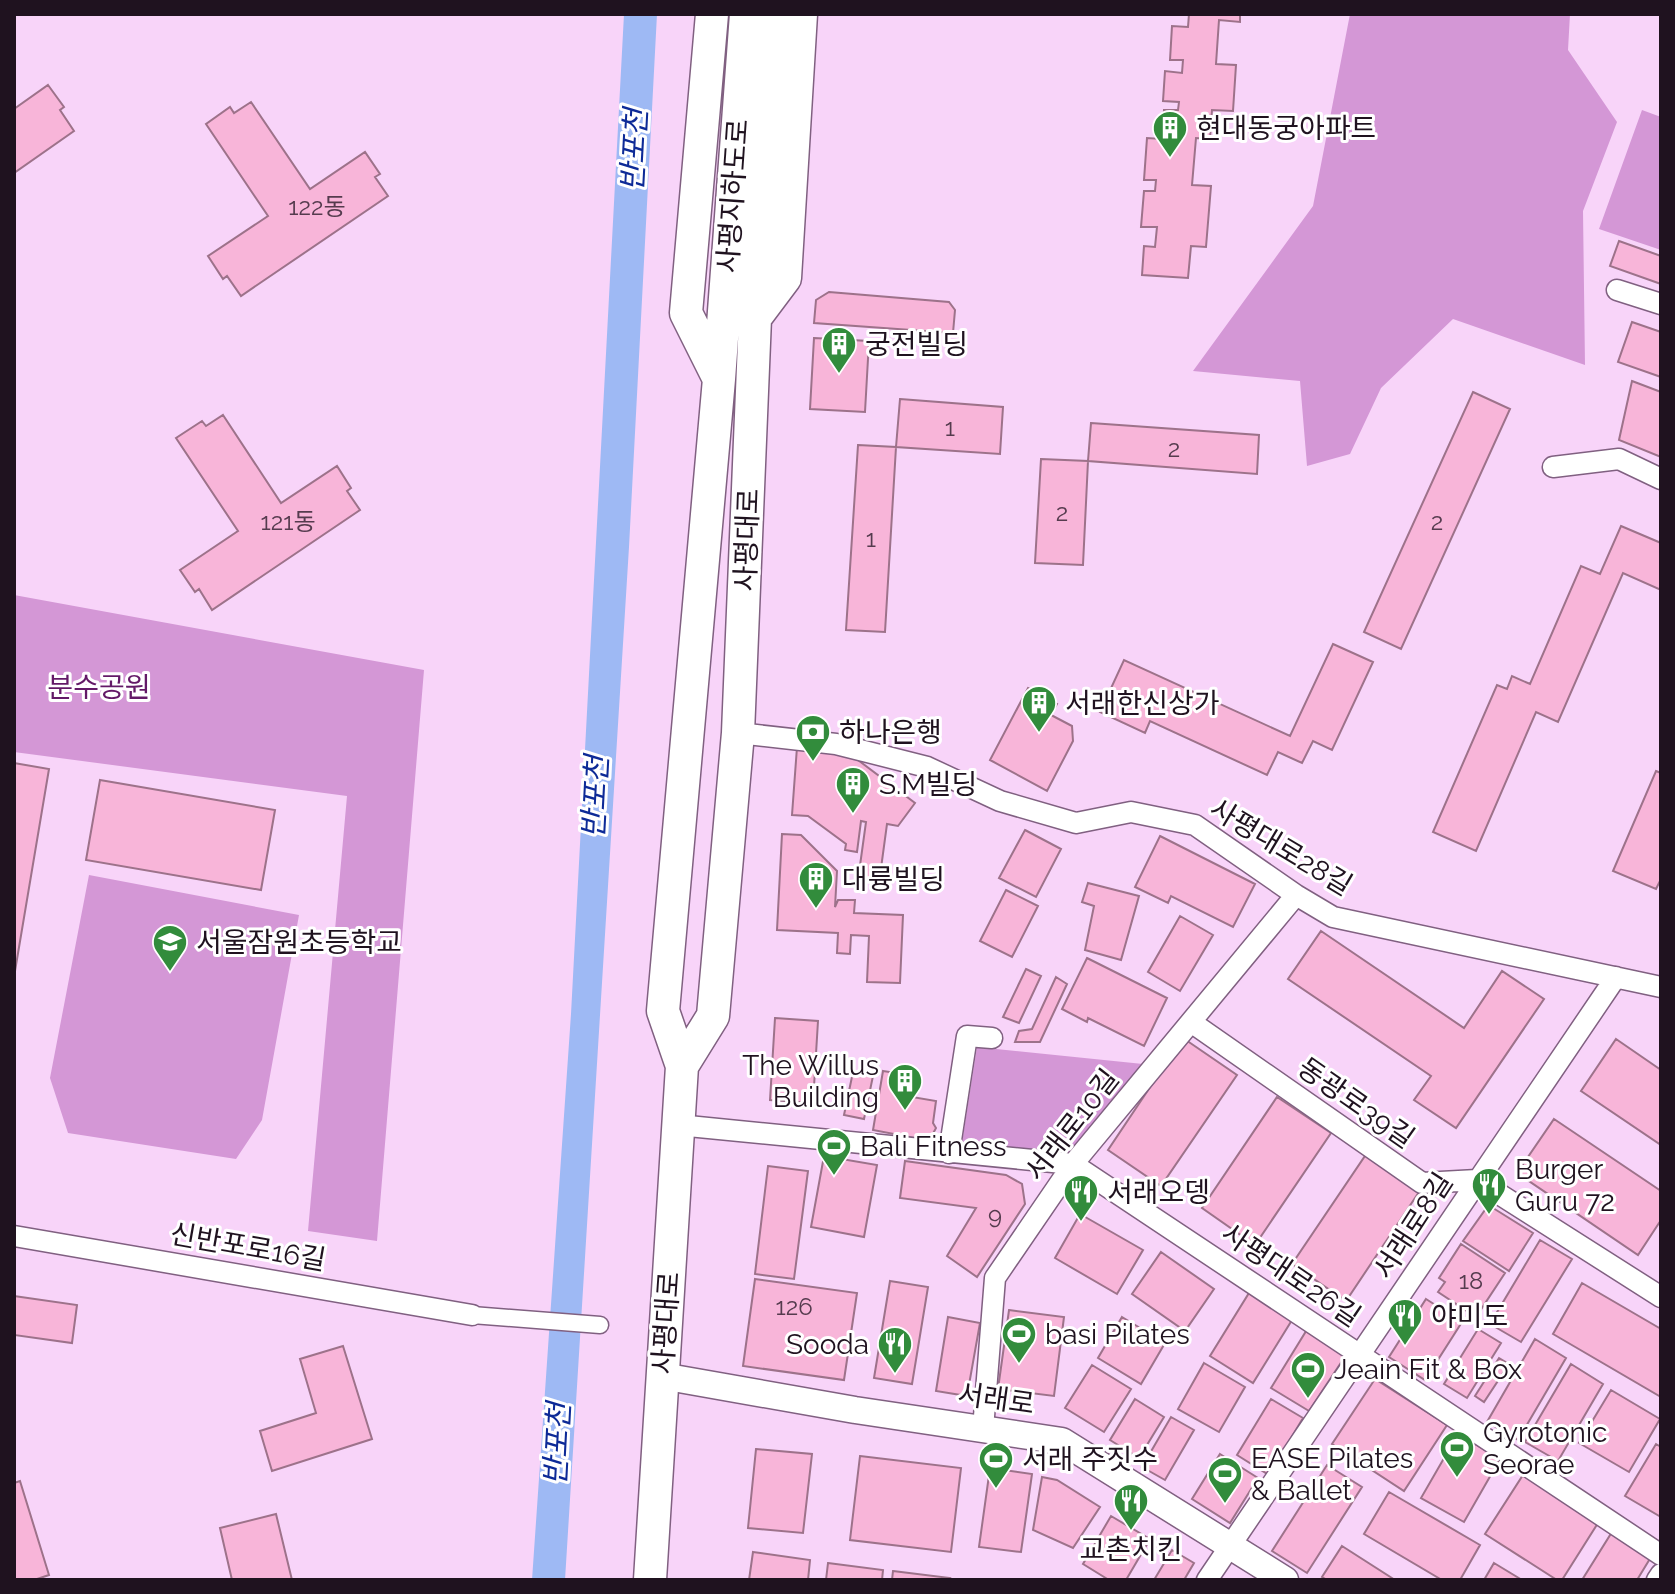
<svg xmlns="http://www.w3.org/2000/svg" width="1675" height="1594" font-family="Raleway,'Noto Sans KR',sans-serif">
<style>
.green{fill:#d497d6}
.water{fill:#9eb9f4}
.building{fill:#f8b5d9;stroke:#9d728a;stroke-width:2}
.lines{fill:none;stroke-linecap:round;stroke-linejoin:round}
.pedestrian-casing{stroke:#806081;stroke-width:19}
.minor-casing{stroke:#806081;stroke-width:23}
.tertiary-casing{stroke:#806081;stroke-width:29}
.primary-casing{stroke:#806081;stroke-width:35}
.pedestrian{stroke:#fff;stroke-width:16}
.minor{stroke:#fff;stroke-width:20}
.tertiary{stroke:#fff;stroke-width:26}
.primary{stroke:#fff;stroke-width:32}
.labels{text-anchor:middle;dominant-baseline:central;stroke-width:6;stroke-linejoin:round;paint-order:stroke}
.number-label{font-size:24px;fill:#553b4e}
.poi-label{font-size:28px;fill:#1f121f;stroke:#fff;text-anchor:start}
.street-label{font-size:28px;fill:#1f121f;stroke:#fff}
.park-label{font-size:28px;fill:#631967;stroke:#fff}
.water-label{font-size:30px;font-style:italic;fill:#0d2a97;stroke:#fff}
</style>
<rect width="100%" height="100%" fill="#f8d4f9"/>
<path class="green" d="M1350,14H1570L1568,50L1617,122L1583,211L1585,365L1453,319L1381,388L1350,454L1307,466L1300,381L1193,371L1313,206Z
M1642,110L1661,117V250L1599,229Z
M14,595L424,670L377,1241L308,1231L347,796L14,752Z
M89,875L299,915L262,1120L236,1159L68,1133L50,1078Z
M977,1047L1143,1064L1068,1153L962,1143Z"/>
<path class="water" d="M624,14H657L629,547L565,1580H532L571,1014Z"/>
<path class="building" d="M1189,14H1240V22L1219,20L1216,64L1236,65L1233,111L1212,110L1210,139L1196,138L1192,185L1211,186L1206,247L1191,246L1188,278L1142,275L1144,246L1155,247L1157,227H1141L1144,191H1155L1156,180H1144L1147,138L1162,139L1164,110H1178L1179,102L1163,101L1165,71L1182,73L1183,60H1170L1172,26L1188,27Z
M48,85L64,107L60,110L74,131L14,173V109Z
M251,102L310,189L365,152L380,174L375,177L388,196L241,296L227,276L223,279L208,256L268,216L206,124L230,107L234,113Z
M1619,241L1661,256V284L1610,266Z
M829,292L949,302L955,310L953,333L814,323L816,300Z
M1632,322L1661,332V377L1618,362Z
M814,338L869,341L865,412L810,409Z
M1632,381L1661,392V457L1619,440Z
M1473,392L1510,409L1401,649L1364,632Z
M900,399L1003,407L1000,454L896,447Z
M223,415L281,503L337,466L351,488L347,491L360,510L212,610L199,589L195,592L180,570L238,531L176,438L202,421L206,426Z
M1091,423L1259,435L1257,474L1088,461Z
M858,445L896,447L885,632L846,630Z
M1041,459L1088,461L1083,565L1035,563Z
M1621,526L1661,543V590L1623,573L1558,722L1536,712L1476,851L1433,832L1497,685L1507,689L1512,676L1530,684L1581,566L1600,574Z
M1333,644L1373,662L1332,750L1313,741L1302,763L1278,752L1267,775L1150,721L1145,733L1100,712L1124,660L1290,736Z
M1028,688L1057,704L1051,715L1072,726L1073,741L1047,791L990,760Z
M797,747L846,751L915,803L898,826L887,824L879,883L858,880L866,822L861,821L857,852L845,850L846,844L808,816L792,815Z
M14,763L49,769L14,977Z
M1656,771L1661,773V879L1656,889L1613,871Z
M100,780L275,810L261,890L86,860Z
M1025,830L1061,849L1036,897L999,878Z
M782,834L801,835L837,871L835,907L838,900H855L854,913L903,915L900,983L867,982L869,936L851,935L850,954L837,953L838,933L777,930Z
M1160,836L1255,884L1233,927L1171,896L1168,903L1135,887Z
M1088,883L1139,896L1121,960L1085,950L1094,906L1082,902Z
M1006,890L1038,906L1012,957L980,941Z
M1180,916L1213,935L1180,991L1148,972Z
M1321,931L1464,1028L1502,971L1544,999L1456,1128L1414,1100L1431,1076L1288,979Z
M1087,958L1167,998L1144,1046L1088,1018L1087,1022L1062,1009Z
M1026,969L1041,976L1019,1023L1003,1017Z
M1056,977L1067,984L1040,1042H1015L1019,1031L1032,1029Z
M775,1018L818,1021L813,1103L770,1100Z
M1183,1038L1237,1075L1161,1186L1108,1150Z
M1616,1039L1661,1070V1145L1581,1091Z
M883,1071L916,1076L912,1097L936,1101L933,1123L936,1128L930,1139L925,1140L873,1130Z
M853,1072L873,1076L864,1119L844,1115Z
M1277,1097L1331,1133L1255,1245L1202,1208Z
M1554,1119L1661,1191V1220L1638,1255L1517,1173Z
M1367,1153L1421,1189L1346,1301L1292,1264Z
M824,1156L877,1165L864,1237L811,1227Z
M905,1161L1006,1175L1022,1184L1025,1204L977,1277L947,1256L976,1208L900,1198Z
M768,1166L808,1171L794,1279L755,1274Z
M1493,1208L1533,1233L1509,1271L1463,1241L1485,1210Z
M1080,1214L1143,1250L1117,1294L1055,1258Z
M1540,1240L1572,1259L1521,1342L1490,1324Z
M1461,1244L1505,1273L1476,1317L1438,1292L1445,1282L1439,1278Z
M1161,1252L1214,1289L1185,1331L1132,1294Z
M755,1279L857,1293L844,1380L743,1366Z
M890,1281L928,1287L912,1384L874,1378Z
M1582,1283L1661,1329V1397L1553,1334Z
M1249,1293L1292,1320L1253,1383L1210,1356Z
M14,1296L77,1305L72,1343L14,1335Z
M1426,1299L1462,1322L1425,1380L1389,1357Z
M1009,1310L1064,1317L1054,1396L998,1389Z
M948,1317L980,1323L967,1396L936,1391Z
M1122,1317L1165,1343L1141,1384L1098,1358Z
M1308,1328L1343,1351L1344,1358L1309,1411L1271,1388Z
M1478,1329L1501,1343L1467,1398L1444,1384Z
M1535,1339L1566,1358L1518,1440L1487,1422Z
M343,1346L372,1439L272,1471L260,1431L316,1413L300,1359Z
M1499,1358L1509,1364L1484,1402L1475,1396Z
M1204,1363L1245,1387L1219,1432L1178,1409Z
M1571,1364L1603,1384L1558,1461L1525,1442Z
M1092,1365L1131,1389L1104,1432L1065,1408Z
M1375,1379L1447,1425L1404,1491L1332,1444Z
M1611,1390L1660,1419L1629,1472L1579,1443Z
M1135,1399L1164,1417L1139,1458L1110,1440Z
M1271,1399L1303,1418L1269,1475L1237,1455Z
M1171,1417L1194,1430L1165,1480L1142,1467Z
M1458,1434L1500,1459L1464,1522L1421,1498Z
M1656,1444L1661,1447V1517L1625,1496Z
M756,1449L812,1454L803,1533L748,1528Z
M1220,1454L1258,1478L1230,1523L1192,1499Z
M860,1456L961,1468L951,1552L850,1540Z
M1327,1465L1362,1487L1307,1573L1272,1551Z
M990,1468L1032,1474L1021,1552L979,1547Z
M1523,1475L1598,1523L1562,1580H1557L1485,1534Z
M1042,1477L1057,1480L1100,1507L1073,1548L1033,1530Z
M20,1481L49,1575L34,1580H14V1483Z
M1389,1492L1480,1545L1460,1580H1442L1364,1534Z
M276,1514L292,1580H232L220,1528Z
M1111,1516L1150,1539L1126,1580H1109L1083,1564Z
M1612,1532L1651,1557L1637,1580H1582Z
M1342,1546L1395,1580H1327L1322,1577Z
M1172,1550L1194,1563L1184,1580H1154Z
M753,1552L810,1560L808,1580H749Z
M828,1563L883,1570L882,1580H826Z
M1494,1563L1522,1580H1484Z
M893,1571L950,1578L949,1580H892Z"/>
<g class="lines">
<defs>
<path id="pedestrian" d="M472,1315L600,1325"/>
<path id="minor" d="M1617,290L1661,304
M1553,467L1619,459L1661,479
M738,733L836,744L927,767L1000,801L1076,823L1131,812L1195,825L1296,895L1333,917L1661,987
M1191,1022L1422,1183L1477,1180L1661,1297
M678,1125L1073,1164L1661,1555
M949,1153L967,1036L992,1038
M14,1236L472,1315
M983,1429L995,1278L1073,1164L1296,895
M1207,1580L1616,977
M1657,1580L1661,1574"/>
<path id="tertiary" d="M662,1376L855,1410L1062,1441L1285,1580"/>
<path id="primary" d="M712,14L686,313L719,379
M755,318L785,278L801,14
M682,1066L713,1016L738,733L755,318L773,14
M650,1580L682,1066L663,1011L719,379L746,14"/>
</defs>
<use href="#pedestrian" class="pedestrian-casing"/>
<use href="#minor" class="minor-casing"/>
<use href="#tertiary" class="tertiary-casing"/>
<use href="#primary" class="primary-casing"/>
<use href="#pedestrian" class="pedestrian"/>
<use href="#minor" class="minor"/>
<use href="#tertiary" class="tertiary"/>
<use href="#primary" class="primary"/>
</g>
<defs>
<symbol id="building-pin" viewBox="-11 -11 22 30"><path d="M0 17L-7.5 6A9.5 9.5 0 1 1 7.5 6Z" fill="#328c3c" stroke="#fff"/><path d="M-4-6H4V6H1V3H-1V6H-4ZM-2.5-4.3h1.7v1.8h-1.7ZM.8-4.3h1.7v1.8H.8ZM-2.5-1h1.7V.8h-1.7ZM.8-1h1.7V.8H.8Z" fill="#fff"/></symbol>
<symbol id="bank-pin" viewBox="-11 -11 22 30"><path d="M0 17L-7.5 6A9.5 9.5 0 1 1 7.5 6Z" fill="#328c3c" stroke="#fff"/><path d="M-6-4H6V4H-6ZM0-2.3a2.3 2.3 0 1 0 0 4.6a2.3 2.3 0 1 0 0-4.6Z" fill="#fff"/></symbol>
<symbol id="school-pin" viewBox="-11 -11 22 30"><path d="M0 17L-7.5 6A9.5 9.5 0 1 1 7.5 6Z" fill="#328c3c" stroke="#fff"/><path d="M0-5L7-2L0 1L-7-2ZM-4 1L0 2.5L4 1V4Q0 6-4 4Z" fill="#fff"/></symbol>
<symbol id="stadium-pin" viewBox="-11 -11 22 30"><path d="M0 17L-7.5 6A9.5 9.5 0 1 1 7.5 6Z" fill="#328c3c" stroke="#fff"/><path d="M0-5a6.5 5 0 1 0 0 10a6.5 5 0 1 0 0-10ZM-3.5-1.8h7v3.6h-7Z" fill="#fff"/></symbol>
<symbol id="restaurant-pin" viewBox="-11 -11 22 30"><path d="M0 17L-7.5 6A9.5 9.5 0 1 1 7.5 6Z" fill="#328c3c" stroke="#fff"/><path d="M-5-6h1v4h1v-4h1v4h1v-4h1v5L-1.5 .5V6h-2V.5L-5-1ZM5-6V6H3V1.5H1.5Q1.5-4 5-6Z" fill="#fff"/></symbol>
</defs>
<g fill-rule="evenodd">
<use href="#building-pin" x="1150" y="108" width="40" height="54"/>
<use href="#building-pin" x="819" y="324" width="40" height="54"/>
<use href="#building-pin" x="1019" y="683" width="40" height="54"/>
<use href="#bank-pin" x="793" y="712" width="40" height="54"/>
<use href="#building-pin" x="833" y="764" width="40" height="54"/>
<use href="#building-pin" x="796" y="859" width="40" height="54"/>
<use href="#school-pin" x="150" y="922" width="40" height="54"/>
<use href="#building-pin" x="885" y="1061" width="40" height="54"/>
<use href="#stadium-pin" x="814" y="1126" width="40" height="54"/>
<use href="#restaurant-pin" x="1469" y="1165" width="40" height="54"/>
<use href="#restaurant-pin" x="1061" y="1172" width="40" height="54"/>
<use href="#restaurant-pin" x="1385" y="1296" width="40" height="54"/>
<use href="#stadium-pin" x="999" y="1314" width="40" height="54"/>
<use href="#restaurant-pin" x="875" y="1324" width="40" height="54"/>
<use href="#stadium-pin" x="1288" y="1349" width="40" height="54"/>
<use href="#stadium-pin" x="1437" y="1428" width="40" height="54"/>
<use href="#stadium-pin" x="976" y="1439" width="40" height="54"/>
<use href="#stadium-pin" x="1205" y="1454" width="40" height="54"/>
<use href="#restaurant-pin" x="1111" y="1481" width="40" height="54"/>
</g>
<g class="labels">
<g class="number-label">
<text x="317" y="206">122동</text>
<text x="950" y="427">1</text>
<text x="1174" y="448">2</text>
<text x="1062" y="512">2</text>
<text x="288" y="521">121동</text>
<text x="1437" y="521">2</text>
<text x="871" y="538">1</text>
<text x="995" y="1215">9</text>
<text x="1471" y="1280">18</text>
<text x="794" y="1306">126</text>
</g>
<g class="poi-label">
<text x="1196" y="128">현대동궁아파트</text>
<text x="865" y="344">궁전빌딩</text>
<text x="1065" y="703">서래한신상가</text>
<text x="839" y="732">하나은행</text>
<text x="879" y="784">S.M빌딩</text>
<text x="842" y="879">대륭빌딩</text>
<text x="196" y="942">서울잠원초등학교</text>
<text x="879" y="1065" text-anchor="end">The Willus<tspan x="879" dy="32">Building</tspan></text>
<text x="860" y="1146">Bali Fitness</text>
<text x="1515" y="1169">Burger<tspan x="1515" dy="32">Guru 72</tspan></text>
<text x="1107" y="1192">서래오뎅</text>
<text x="1431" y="1316">야미도</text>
<text x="1045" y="1334">basi Pilates</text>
<text x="869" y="1344" text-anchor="end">Sooda</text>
<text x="1334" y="1369">Jeain Fit &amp; Box</text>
<text x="1483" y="1432">Gyrotonic<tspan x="1483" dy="32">Seorae</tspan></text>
<text x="1251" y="1458">EASE Pilates<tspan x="1251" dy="32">&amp; Ballet</tspan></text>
<text x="1022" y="1459">서래 주짓수</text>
<text x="1131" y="1549" text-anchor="middle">교촌치킨</text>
</g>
<g class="street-label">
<text transform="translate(733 196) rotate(-86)">사평지하도로</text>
<text transform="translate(747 540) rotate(-88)">사평대로</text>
<text transform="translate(1281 847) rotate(31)">사평대로28길</text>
<text transform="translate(1356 1103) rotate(35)">동광로39길</text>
<text transform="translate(1072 1125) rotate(-52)">서래로10길</text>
<text transform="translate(1413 1226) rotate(-57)">서래로8길</text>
<text transform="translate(248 1247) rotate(10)">신반포로16길</text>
<text transform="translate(1291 1275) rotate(34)">사평대로26길</text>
<text transform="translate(666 1323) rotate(-86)">사평대로</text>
<text transform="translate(996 1399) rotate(8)">서래로</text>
</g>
<g class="park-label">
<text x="99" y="687">분수공원</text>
</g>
<g class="water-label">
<text transform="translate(634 150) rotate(-87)">반포천</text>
<text transform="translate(595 797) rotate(-87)">반포천</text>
<text transform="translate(557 1444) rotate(-87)">반포천</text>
</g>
</g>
<rect width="1675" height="1594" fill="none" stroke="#1f121f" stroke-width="32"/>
</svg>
